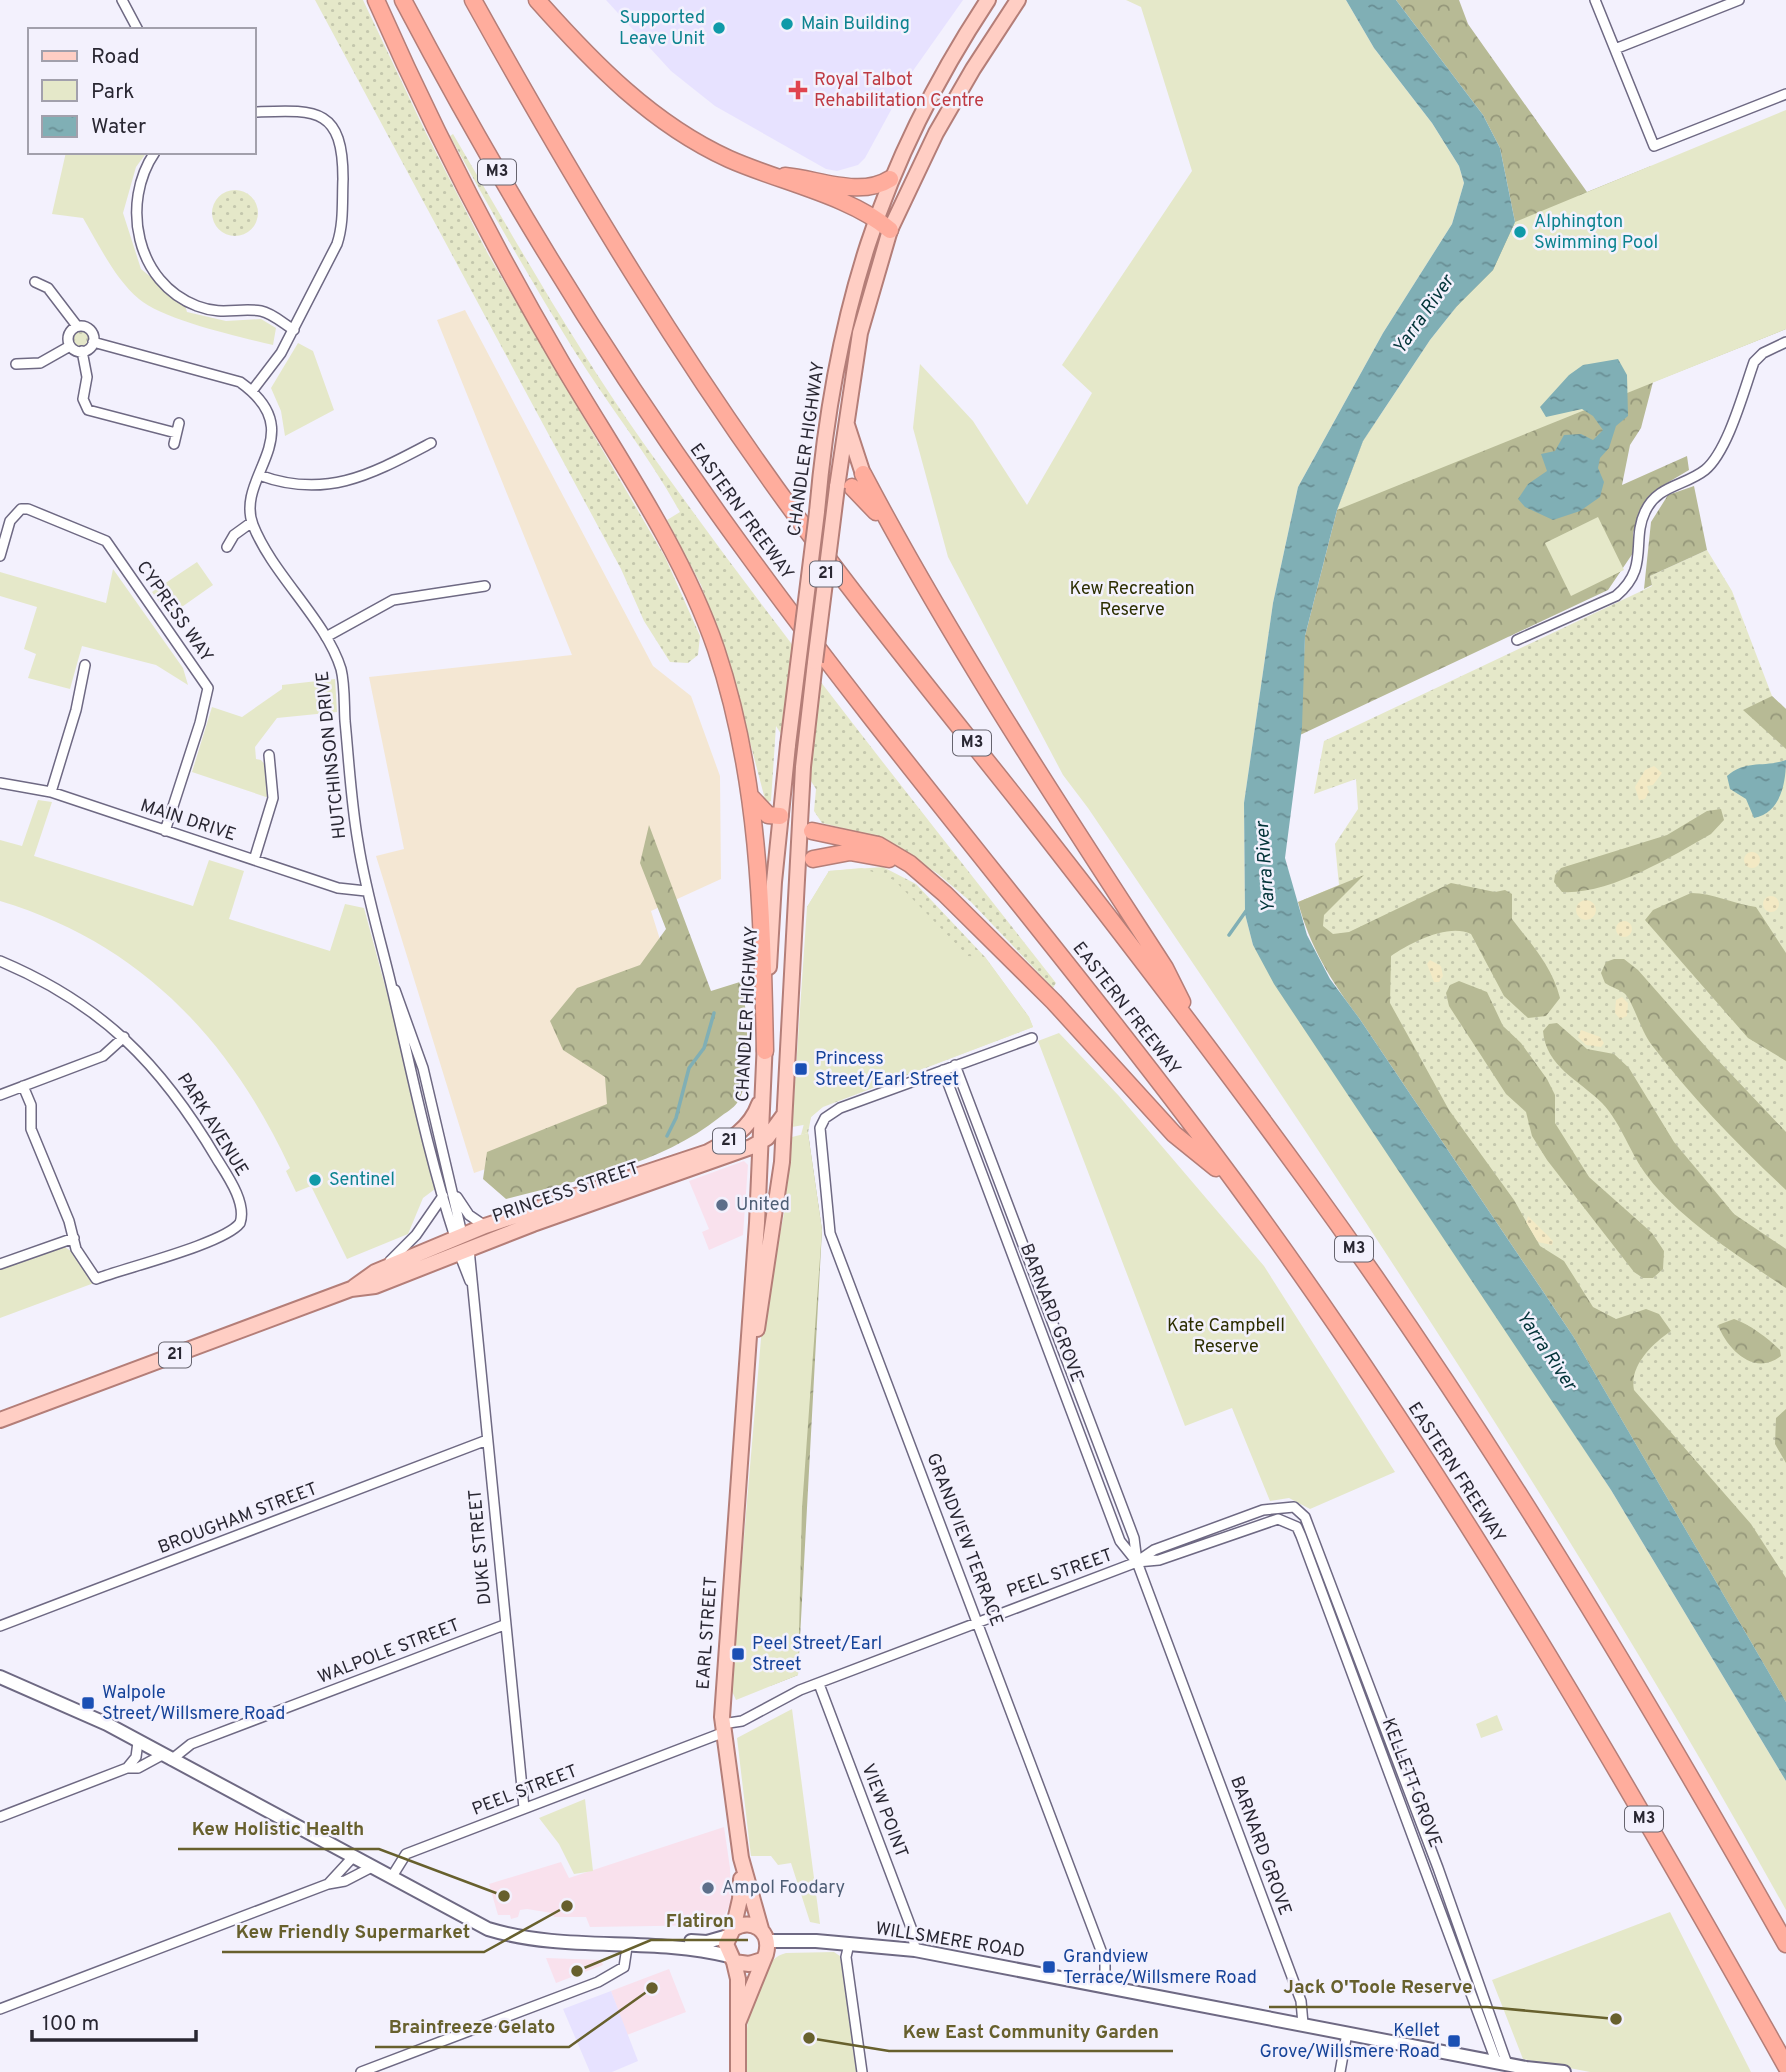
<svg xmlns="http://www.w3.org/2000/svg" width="1786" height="2072" font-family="Overpass,sans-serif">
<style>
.commercial{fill:#f9e1ed}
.industrial{fill:#f4e7d3}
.built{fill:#e7e2ff}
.grass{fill:url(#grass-dots)}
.forest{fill:url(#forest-crowns)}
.sand{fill:url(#sand-dots)}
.park{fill:#e5e8c9}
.water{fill:url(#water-ripples)}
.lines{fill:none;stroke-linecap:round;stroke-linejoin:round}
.stream{stroke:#80afb5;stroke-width:3.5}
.street-casing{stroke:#6e6983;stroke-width:12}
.secondary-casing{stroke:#6e6983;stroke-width:16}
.primary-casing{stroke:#b47e78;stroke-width:18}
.highway-casing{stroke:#b47e78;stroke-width:19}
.street{stroke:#fff;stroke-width:9}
.secondary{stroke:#fff;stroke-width:12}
.primary{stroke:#ffcec4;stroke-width:14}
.highway{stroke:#ffad9d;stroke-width:16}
.primary-bridge-casing{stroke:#b47e78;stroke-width:18;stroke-linecap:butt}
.primary-bridge{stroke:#ffcec4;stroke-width:14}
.culture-dot{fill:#0f9aa8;stroke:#f3f1fd;stroke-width:2.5}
.health-dot{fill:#e0444e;stroke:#f3f1fd;stroke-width:2.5}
.transit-dot{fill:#1a4fb4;stroke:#f3f1fd;stroke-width:2.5}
.service-dot{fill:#5c6f8a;stroke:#f3f1fd;stroke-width:2.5}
.labels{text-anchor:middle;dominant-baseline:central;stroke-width:5;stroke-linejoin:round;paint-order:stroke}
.shield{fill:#f3f1fd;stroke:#66646f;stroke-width:2}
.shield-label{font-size:16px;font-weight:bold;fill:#292732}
.culture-label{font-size:18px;fill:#0d838f;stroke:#f3f1fd;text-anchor:start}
.health-label{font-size:18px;fill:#be3a42;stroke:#f3f1fd;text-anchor:start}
.street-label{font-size:18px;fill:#292732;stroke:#f3f1fd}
.park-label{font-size:18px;fill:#2c2e00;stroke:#f3f1fd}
.transit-label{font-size:18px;fill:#164399;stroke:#f3f1fd;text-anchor:start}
.service-label{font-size:18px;fill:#4e5e75;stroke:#f3f1fd;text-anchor:start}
.water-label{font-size:19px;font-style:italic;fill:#033439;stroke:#f3f1fd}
.leader{fill:none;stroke:#67602d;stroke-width:2.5}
.callout-dot{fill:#67602d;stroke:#f3f1fd;stroke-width:2.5}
.callout-label{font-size:19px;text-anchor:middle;font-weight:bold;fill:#67602d;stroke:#f3f1fd;stroke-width:5;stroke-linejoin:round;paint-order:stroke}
</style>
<defs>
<pattern id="grass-dots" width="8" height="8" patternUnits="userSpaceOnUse" patternTransform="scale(1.75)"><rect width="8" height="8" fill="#e5e8c9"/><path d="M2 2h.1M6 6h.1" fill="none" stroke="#c4c7ad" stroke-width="1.8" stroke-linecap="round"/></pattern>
<pattern id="forest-crowns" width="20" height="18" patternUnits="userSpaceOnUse" patternTransform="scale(1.75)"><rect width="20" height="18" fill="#b7ba95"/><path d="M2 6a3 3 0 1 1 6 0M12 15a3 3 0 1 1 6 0" fill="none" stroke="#95977a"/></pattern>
<pattern id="sand-dots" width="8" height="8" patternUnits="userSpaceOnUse" patternTransform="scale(1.75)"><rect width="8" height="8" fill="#f3e9c4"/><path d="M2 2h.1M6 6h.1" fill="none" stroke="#d0c8a9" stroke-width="1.8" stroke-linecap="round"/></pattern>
<pattern id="water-ripples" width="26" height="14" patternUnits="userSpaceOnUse" patternTransform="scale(1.75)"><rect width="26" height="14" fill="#80afb5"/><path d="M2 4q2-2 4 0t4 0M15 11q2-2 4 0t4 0" fill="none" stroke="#698e94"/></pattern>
</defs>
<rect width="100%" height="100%" fill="#f3f1fd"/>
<path class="commercial" d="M744,1161L748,1165L743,1235L709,1250L702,1232L709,1229L689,1181Z
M724,1827L730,1868L731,1902L720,1925L590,1927L586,1917H554L552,1913L527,1909L520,1910L518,1917L511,1919L510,1915H498L489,1884L561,1862L569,1878Z
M546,1958L601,1960L603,1965L556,1983Z
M669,1969L686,2012L627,2035L611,1991Z"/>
<path class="industrial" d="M465,310L653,666L691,696L720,776L721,879L651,911L708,1092L474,1173L376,856L404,849L369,677L572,655L437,320Z"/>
<path class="built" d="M606,0H963L910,75L865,158L858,165L837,171L826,169L715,106L671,71Z
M611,1991L638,2061L612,2072H590L563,2009Z"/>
<path class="grass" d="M315,0H363L424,129L488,254L665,557L700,636L698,655L688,663L670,662L644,621L621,569Z
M453,134C514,238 573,343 642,441C773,626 916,804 1056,983L1053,988L971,902L938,874L886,839L822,823L814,811L816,789L776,726L771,801L766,803L731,670L701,585L667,520L680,512C649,456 609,406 575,352C531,281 490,209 450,136Z
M212 213a23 23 0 1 1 46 0a23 23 0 1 1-46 0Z
M73 339a8 8 0 1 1 16 0a8 8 0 1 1-16 0Z
M1707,550L1732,591L1772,696L1786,709V1702L1573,1336L1298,902L1339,885L1335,844L1358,809L1356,779L1314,794L1324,741L1652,586L1650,576Z
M883,867L916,884L985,957L1029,1017L1033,1027L823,1107L811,1117L808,1133L801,1135L808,1108L807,907L829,871Z"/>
<path class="forest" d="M1396,0H1459L1468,24L1587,192L1651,166L1786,329L1653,382L1641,428L1630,445L1622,485L1687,456L1689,470L1662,486L1641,509L1633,533V553L1608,590L1300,735L1305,636L1337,510L1363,441L1515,222L1500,148L1483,115Z
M1694,486L1707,550L1650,576L1652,585L1644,589L1651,522L1668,495Z
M1772,696L1786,709V749L1743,710Z
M1721,809L1724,820L1711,834C1671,857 1609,895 1562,892L1554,882L1555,875L1561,868L1667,835L1707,811Z
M649,825L711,991L743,981C745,1013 755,1077 737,1103C734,1108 725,1113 720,1117C660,1165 579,1180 506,1199L483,1179L487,1152L607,1104L605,1077L563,1050L550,1021L577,988L640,965L666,929L640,863Z
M1364,875L1324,915L1323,926L1333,934L1349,932L1451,883L1495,892L1505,890L1512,894V919C1531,944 1552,966 1560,998L1546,1016L1528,1018L1504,996L1471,934C1448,923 1410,943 1391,956L1390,1003L1449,1110L1514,1200L1540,1246L1564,1261L1593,1307L1616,1319L1646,1309L1659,1314L1671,1331C1652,1344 1629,1366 1634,1390L1751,1524L1786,1578V1702L1573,1336L1359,1018C1331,981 1310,947 1298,902Z
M1691,893C1714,893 1733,904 1756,907L1786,953V1061L1748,1038L1645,920L1653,910Z
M1614,959H1624L1638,970L1713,1055L1786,1132V1190C1738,1145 1691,1097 1651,1044C1641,1031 1632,999 1624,993C1618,989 1611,987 1605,983L1601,973L1606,962Z
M1459,981L1487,992L1503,1026L1521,1043L1547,1079L1555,1095V1123L1589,1177L1652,1233L1664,1251L1663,1269L1653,1278H1643L1634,1272L1547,1160L1532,1136L1526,1112L1506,1094L1449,1006L1446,993L1450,985Z
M1557,1023L1587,1049L1614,1054L1629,1068L1674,1142L1734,1214L1786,1249V1288C1741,1258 1681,1220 1648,1177C1630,1154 1622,1124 1602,1103C1579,1080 1546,1067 1543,1031L1549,1024Z
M808,1133L822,1230L798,1675L770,1686Z
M1734,1319C1749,1324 1768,1338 1780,1350L1781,1356C1754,1377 1727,1349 1718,1325Z
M1786,1409V1463L1775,1444L1776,1418Z"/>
<path class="sand" d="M1654,766L1662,773L1653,785L1647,786L1649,792L1645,799L1639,800L1635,787L1645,770Z
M1744 860a8 8 0 1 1 16 0a8 8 0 1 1-16 0Z
M1763 904a8 8 0 1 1 16 0a8 8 0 1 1-16 0Z
M1576 910a10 10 0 1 1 20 0a10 10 0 1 1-20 0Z
M1616 929a8 8 0 1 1 16 0a8 8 0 1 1-16 0Z
M1430,960L1441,966L1443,976L1439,982H1434L1427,964Z
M1622,997L1628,1003L1627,1016L1620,1019L1615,1013L1616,1000Z
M1581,1030L1600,1037L1604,1043L1601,1047L1586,1045L1578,1037Z
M1528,1216L1553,1241L1552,1245L1538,1242L1526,1222Z"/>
<path class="park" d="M1126,0H1346L1374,48L1432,123L1459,166L1464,183L1452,224L1383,333L1298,487L1273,603L1244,803L1245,914L1253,945L1611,1490L1786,1781V1910C1575,1529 1332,1168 1088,808L1063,775L948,557L913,428L920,364L973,421L1027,505L1092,393L1062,365L1192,171L1141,7Z
M1786,110V329L1337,510L1363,441L1430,340L1457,306L1493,270L1515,222Z
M66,152H147L136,167L123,213L141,269L185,305L187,312L226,321L261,319L276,328L273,345C240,337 163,320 139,299C115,279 99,245 83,218L52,214Z
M298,343L313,351L334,410L285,436L281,411L271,388Z
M1598,517L1624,570L1571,596L1545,543Z
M197,562L213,585L169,616L152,592Z
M113,569L183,668L188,685L156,665L82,646L70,689L28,678L36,654L24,649L37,607L0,596V572L106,603Z
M335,679L337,712L277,718L255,747L256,759L261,760L267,767L269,798L192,772L212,707L242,717L282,689V685Z
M38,800L52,802L34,856L193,906L209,860L244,871L229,919L330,951L345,904L364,908L439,1186L423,1198L408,1234L347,1259L311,1186L296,1192L286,1171L290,1168C230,1039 140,943 0,901V840L22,846Z
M862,868L894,880L968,956L985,957L1029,1017L1033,1027L823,1106L811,1117L809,1124L792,1127L807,907L829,871Z
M1059,1033L1119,1096L1264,1266L1395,1472L1310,1509L1289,1498L1270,1501L1232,1408L1185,1426L1038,1041Z
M808,1133L822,1230L802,1508L798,1675L736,1700L731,1689L763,1315L784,1214L792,1137Z
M63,1246L71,1251L94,1283L0,1318V1269Z
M792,1709L820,1924L810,1922L791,1863L778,1865L771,1856H751L737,1738Z
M1497,1715L1503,1730L1481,1738L1476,1724Z
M585,1799L593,1871L574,1874L559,1844L539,1818Z
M1670,1912L1751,2072H1590L1523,2059L1492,1980Z
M786,1953L834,1952L840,1956L857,2072H745C744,2041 749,1962 786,1953Z"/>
<path class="water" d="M1346,0H1396L1483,115L1500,148L1515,222L1493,270L1457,306L1430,340L1363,441L1337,510L1305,636L1302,727L1285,858L1307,935L1330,979L1359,1018L1573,1336L1786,1702V1781L1611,1490L1274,984L1253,945L1245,914L1244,803L1273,603L1298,487L1383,333L1452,224L1464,183L1459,166L1432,123L1374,48Z
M1618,359L1627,375L1628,416L1616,426L1609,448L1600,458L1598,468L1604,482L1600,497L1580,511L1553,520L1525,507L1518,499L1528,484L1547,471L1541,454L1555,451L1564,435L1581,434L1593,440L1603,430L1593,416L1582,409L1546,417L1540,407L1569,375L1583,365Z
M1786,760C1786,782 1781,813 1754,818L1746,799L1730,789L1727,776C1746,759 1765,768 1786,760Z"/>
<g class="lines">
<path class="stream" d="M1229,935L1246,911
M667,1136L676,1118L689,1068L704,1048L714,1013"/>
<defs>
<path id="street" d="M122,0L138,30
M1595,0L1654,146L1786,94
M1615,49L1739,0
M155,152C120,203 136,283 197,306C223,316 239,307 261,311C272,313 284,324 294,330
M35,282L48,288L77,326
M68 339a13 13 0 1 1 26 0a13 13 0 1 1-26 0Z
M93,342L240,382C313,434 234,476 253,525C272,574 326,620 341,669C345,685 344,705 345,721C349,762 351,802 358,842C365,888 378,931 389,976C410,1063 427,1152 455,1237
M82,351L87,377L83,399L88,410L176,433
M16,364L40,363L70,346
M252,391L281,353L337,244C344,223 342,201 343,179C343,106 315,110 254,112
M174,444L179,423
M259,475C326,500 372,474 431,443
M227,547L234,535L252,522
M0,556L10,521L21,509H28L106,541L208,688L200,723L165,831
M326,637L393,600L485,586
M1517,640L1616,596C1650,568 1631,541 1645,512C1657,485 1685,486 1705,470C1728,451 1744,390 1754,362L1763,353L1786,342
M0,783L51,792L338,888L366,891
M51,792L76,710L85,665
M254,860L273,798L269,755
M0,961C102,1004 161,1064 217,1159C227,1175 247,1203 240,1223C224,1244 124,1268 96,1279L76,1249L69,1221L31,1129V1105L23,1086
M395,990L423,1068L462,1234
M1032,1038L840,1108L825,1118L820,1128L830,1233L1105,1961V1987
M955,1065L1134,1538L1137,1562L1301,2001L1303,2024
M943,1070L1120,1541L1136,1561
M0,1095L103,1056L124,1037
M457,1197L469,1215L485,1226
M469,1249L524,1808
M459,1253L470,1281
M390,1261L416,1235L443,1196
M0,1264L74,1238
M1138,1561L1154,1550L1263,1510L1294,1507L1305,1517L1438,1868L1507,2064
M0,1626L487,1440
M819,1684L912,1930L915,1950
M722,1724L742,1721L800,1690L1137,1562L1159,1560L1278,1519L1297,1527L1301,1536L1496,2061
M171,1760L191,1744L504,1625
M127,1768L136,1757L138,1742
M0,1817L127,1768H138L162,1755
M391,1878L406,1854L722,1733
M329,1883L353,1857
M849,1944L846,1957L862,2072
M0,2009L328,1884L345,1881L372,1867
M361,2072L598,1982L624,1967L627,1947
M1340,2072L1347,2033"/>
<path id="secondary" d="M0,1677L107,1724L488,1929C567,1953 649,1936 729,1956
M691,1941L707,1942L728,1936
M768,1941H816L915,1950L1526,2068L1564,2072"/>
<path id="primary" d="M847,425L863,474
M837,487L860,333L890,230L936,133L973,69L1018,0
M817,512C834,316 879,165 988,0
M769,967L774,882L788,745
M354,1287L375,1272L485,1226L708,1152C730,1140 750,1129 759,1104
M757,1329L782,1162L803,767L815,662
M0,1420L351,1289L375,1286L533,1224L751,1147L767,1138L783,1116
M733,1929L740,1899L741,1879
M761,1929L741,1858L722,1717L757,1223L765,1040
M734,1962L738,1979V2072
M738,2023L766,1954C772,1931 752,1917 733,1929L726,1944L734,1962L749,1964L762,1960"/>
<path id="highway" d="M376,0C431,125 492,244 561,362C615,454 681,547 716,649C760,780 762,915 765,1051
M403,0C504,192 618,377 746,552C903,768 1079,970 1237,1185C1442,1464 1617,1765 1786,2066
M473,0C578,189 690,375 820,548C886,637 956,722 1024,808C1121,932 1217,1057 1309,1184C1485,1426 1639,1684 1786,1944
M537,0C593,63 652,124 729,159C778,181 851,196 890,230
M785,176C818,179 860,198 890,179
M863,474C953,645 1060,806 1165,968L1182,1002
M852,487L876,512
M751,797L768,815L780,816
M812,831L878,845L910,864L945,894L1054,1002L1174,1134L1216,1168
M813,859L850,852L889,859"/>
</defs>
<use href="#street" class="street-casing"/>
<use href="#secondary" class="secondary-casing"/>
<use href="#primary" class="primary-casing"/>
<use href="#highway" class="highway-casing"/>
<use href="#street" class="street"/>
<use href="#secondary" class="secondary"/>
<use href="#primary" class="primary"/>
<use href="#highway" class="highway"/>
<defs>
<path id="primary-bridge" d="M815,662L837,487
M788,745L817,512"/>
</defs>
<use href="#primary-bridge" class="primary-bridge-casing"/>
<use href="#primary-bridge" class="primary-bridge"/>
</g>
<g class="culture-dot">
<circle cx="787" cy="24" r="7"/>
<circle cx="719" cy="28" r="7"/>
<circle cx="1520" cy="232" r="7"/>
<circle cx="315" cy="1180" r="7"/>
</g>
<path class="health-dot" d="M794.5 79.5h7v7h7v7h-7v7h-7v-7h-7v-7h7z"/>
<g class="transit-dot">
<rect x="794" y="1062" width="14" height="14" rx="3.5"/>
<rect x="731" y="1647" width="14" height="14" rx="3.5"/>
<rect x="81" y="1696" width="14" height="14" rx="3.5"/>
<rect x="1042" y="1960" width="14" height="14" rx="3.5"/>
<rect x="1447" y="2034" width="14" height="14" rx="3.5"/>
</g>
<g class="service-dot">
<circle cx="722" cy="1205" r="7"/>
<circle cx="708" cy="1888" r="7"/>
</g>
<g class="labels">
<g class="shield">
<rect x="478" y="159.5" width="38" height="25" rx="5"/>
<rect x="810" y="561.5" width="32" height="25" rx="5"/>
<rect x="953" y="730.5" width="38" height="25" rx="5"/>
<rect x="713" y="1128.5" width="32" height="25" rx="5"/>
<rect x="1335" y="1236.5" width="38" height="25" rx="5"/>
<rect x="159" y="1342.5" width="32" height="25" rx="5"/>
<rect x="1625" y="1806.5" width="38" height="25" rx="5"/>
</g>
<g class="shield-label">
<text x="497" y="172">M3</text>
<text x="826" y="574">21</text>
<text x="972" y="743">M3</text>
<text x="729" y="1141">21</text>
<text x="1354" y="1249">M3</text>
<text x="175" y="1355">21</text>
<text x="1644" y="1819">M3</text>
</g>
<g class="culture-label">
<text x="705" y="18" text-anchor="end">Supported<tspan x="705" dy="21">Leave Unit</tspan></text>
<text x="801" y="24">Main Building</text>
<text x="1534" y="222">Alphington<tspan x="1534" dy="21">Swimming Pool</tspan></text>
<text x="329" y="1180">Sentinel</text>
</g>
<g class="health-label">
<text x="814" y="80">Royal Talbot<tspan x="814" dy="21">Rehabilitation Centre</tspan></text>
</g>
<g class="street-label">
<text transform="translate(807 449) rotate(-82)">CHANDLER HIGHWAY</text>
<text transform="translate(741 512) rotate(54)">EASTERN FREEWAY</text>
<text transform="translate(174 612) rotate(55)">CYPRESS WAY</text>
<text transform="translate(332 755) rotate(-96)">HUTCHINSON DRIVE</text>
<text transform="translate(188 821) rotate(18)">MAIN DRIVE</text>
<text transform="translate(1126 1009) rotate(52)">EASTERN FREEWAY</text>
<text transform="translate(748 1014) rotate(-87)">CHANDLER HIGHWAY</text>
<text transform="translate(212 1125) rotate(58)">PARK AVENUE</text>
<text transform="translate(566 1193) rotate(-19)">PRINCESS STREET</text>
<text transform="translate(1051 1313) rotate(69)">BARNARD GROVE</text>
<text transform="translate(1456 1473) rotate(57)">EASTERN FREEWAY</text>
<text transform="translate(238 1519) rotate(-21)">BROUGHAM STREET</text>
<text transform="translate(964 1540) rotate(69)">GRANDVIEW TERRACE</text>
<text transform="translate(481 1547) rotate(-95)">DUKE STREET</text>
<text transform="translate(1060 1574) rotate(-20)">PEEL STREET</text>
<text transform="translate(708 1633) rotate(-86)">EARL STREET</text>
<text transform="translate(389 1652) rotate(-21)">WALPOLE STREET</text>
<text transform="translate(1411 1783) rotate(69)">KELLETT GROVE</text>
<text transform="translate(525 1791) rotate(-21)">PEEL STREET</text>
<text transform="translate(884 1811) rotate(69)">VIEW POINT</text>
<text transform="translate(1260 1846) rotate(70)">BARNARD GROVE</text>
<text transform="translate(950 1941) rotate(9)">WILLSMERE ROAD</text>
</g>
<g class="park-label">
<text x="1132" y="589">Kew Recreation<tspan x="1132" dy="21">Reserve</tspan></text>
<text x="1226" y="1326">Kate Campbell<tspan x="1226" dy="21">Reserve</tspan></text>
</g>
<g class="transit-label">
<text x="815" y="1059">Princess<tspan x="815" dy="21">Street/Earl Street</tspan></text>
<text x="752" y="1644">Peel Street/Earl<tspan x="752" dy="21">Street</tspan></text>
<text x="102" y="1693">Walpole<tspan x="102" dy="21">Street/Willsmere Road</tspan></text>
<text x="1063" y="1957">Grandview<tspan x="1063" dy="21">Terrace/Willsmere Road</tspan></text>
<text x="1440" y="2031" text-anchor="end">Kellet<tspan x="1440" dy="21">Grove/Willsmere Road</tspan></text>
</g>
<g class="service-label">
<text x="736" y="1205">United</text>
<text x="722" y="1888">Ampol Foodary</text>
</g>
<g class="water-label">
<text transform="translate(1424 315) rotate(-55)">Yarra River</text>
<text transform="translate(1266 867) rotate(-94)">Yarra River</text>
<text transform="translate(1546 1351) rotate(56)">Yarra River</text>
</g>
</g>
<path class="leader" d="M504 1896L379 1849H178M577 1971L651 1940H748M567 1906L484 1952H222M1616 2019L1487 2007H1269M652 1988L569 2047H375M809 2038L889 2051H1173"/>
<g class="callout-dot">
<circle cx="504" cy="1896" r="7"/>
<circle cx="577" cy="1971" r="7"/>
<circle cx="567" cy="1906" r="7"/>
<circle cx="1616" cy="2019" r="7"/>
<circle cx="652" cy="1988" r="7"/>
<circle cx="809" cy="2038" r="7"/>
</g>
<g class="callout-label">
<text x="278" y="1835">Kew Holistic Health</text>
<text x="700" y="1927">Flatiron</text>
<text x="353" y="1938">Kew Friendly Supermarket</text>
<text x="1378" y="1993">Jack O'Toole Reserve</text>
<text x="472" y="2033">Brainfreeze Gelato</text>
<text x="1031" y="2038">Kew East Community Garden</text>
</g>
<rect x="28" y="28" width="228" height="126" fill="#f3f1fd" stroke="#a2a0ac" stroke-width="2"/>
<rect x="42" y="51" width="35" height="10" fill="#ffcec4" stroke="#a2a0ac" stroke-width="2"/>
<text x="91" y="63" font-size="21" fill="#292732">Road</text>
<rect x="42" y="80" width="35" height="21" fill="#e5e8c9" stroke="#a2a0ac" stroke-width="2"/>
<text x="91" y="98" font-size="21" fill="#292732">Park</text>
<rect x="42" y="116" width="35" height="21" fill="url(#water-ripples)" stroke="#a2a0ac" stroke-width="2"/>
<text x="91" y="133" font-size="21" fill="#292732">Water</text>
<path d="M32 2030v10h164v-10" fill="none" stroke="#292732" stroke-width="3.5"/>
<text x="42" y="2030" font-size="21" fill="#292732" stroke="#f3f1fd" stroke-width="5" paint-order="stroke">100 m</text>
</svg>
